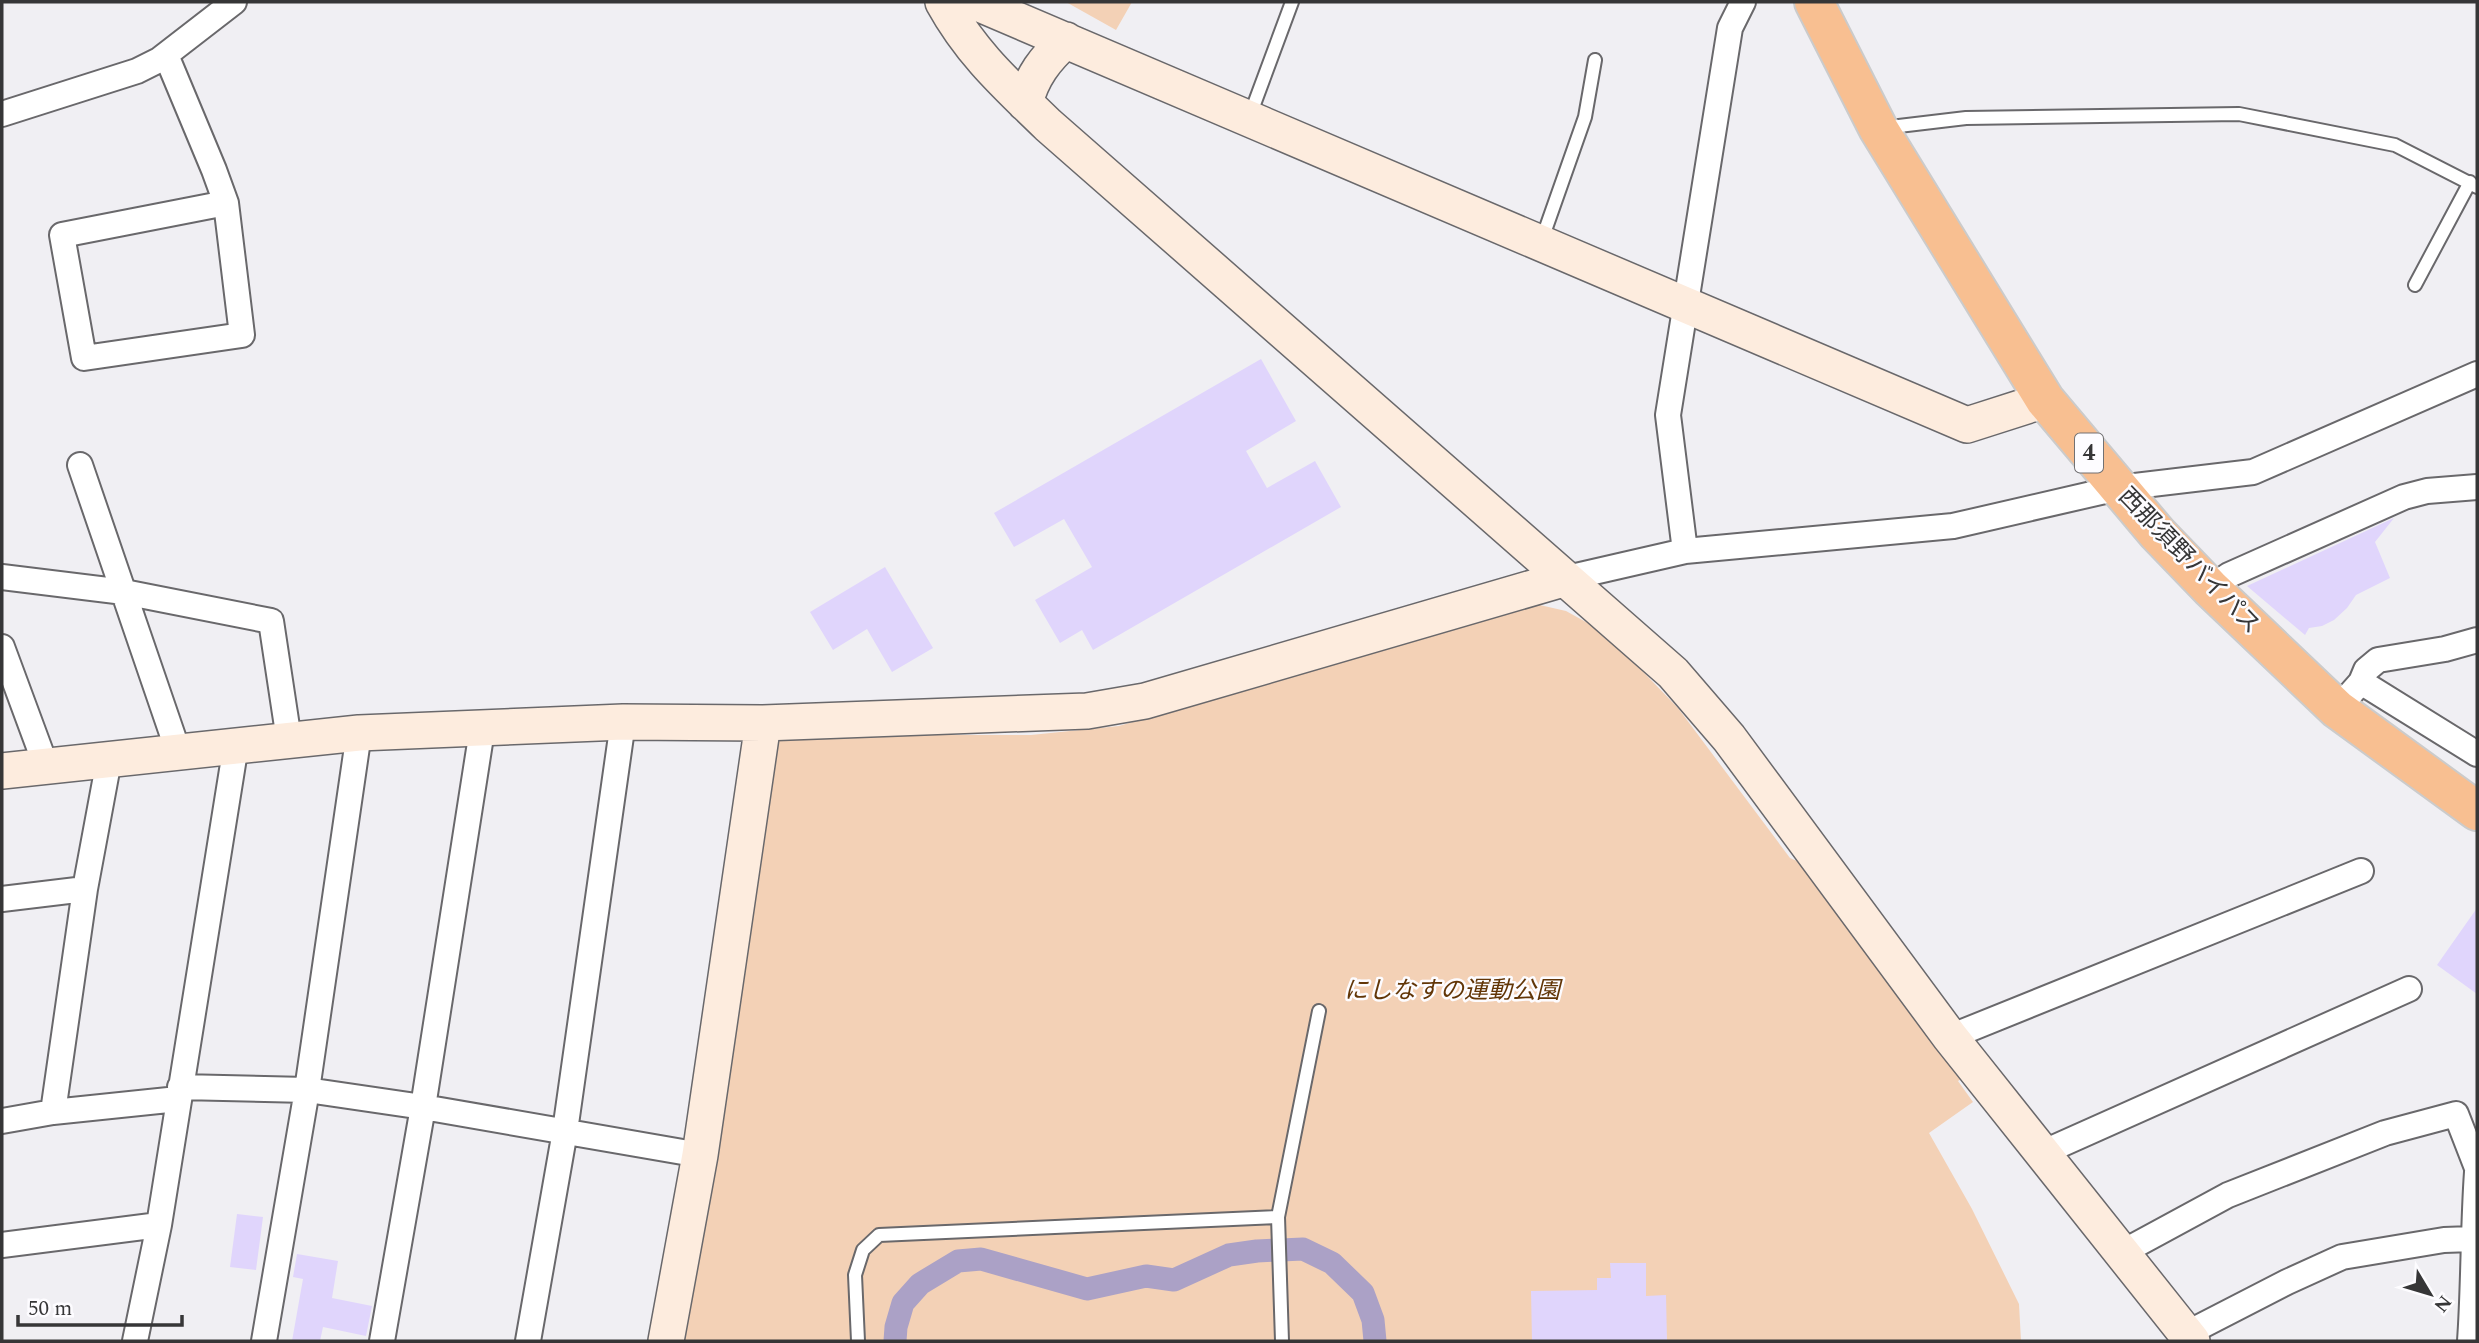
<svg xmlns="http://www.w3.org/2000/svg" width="2479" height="1343" font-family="Spectral,'Noto Sans JP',serif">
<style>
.green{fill:#f3d1b6}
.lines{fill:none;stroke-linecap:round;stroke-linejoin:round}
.canal{stroke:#aba1c6;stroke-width:23}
.building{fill:#e0d5fc}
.lane-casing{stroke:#69686b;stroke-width:16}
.street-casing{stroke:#69686b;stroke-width:28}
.secondary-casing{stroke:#69686b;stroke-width:38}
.highway-casing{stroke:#cbcbcb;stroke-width:42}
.lane{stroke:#fff;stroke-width:12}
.street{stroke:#fff;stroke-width:24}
.secondary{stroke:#fdecde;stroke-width:35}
.highway{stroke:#f8bf91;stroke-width:38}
.labels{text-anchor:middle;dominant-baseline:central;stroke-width:5;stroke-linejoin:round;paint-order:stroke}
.shield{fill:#fdfcff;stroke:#727173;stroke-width:2}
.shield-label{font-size:23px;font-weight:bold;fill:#363637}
.street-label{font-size:24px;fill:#363637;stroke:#fdfcff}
.park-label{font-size:24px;font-style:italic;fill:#623607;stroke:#fdfcff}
</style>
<rect width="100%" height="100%" fill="#f0eff3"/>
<path class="green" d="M1066,2H1132L1116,30Z
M1531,603L1566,611L1595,627L1626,654L1678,708L1790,858L1806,865L1965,1077L1958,1081L1973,1102L1929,1133L1972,1209L2019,1304L2021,1341H681L778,735H1031L1119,726Z"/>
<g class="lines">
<path class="canal" d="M895,1341L896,1327L903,1303L920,1284L958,1261L981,1259L1087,1289L1146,1276L1174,1280L1229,1255L1257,1251L1303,1249L1332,1263L1363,1293L1373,1320L1375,1341"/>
</g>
<path class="building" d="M1261,359L1296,421L1246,451L1267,488L1315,461L1341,507L1093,650L1082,630L1060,643L1035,600L1092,567L1064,519L1014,547L994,513Z
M2394,518L2375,542L2390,578L2356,595L2347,608L2334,620L2322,626L2309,628L2305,635L2247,586Z
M885,567L933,648L892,672L867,629L833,650L810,612Z
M2477,908V994L2437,965Z
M237,1214L263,1217L256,1270L230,1267Z
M297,1254L338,1261L332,1298L372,1306L366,1336L323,1327L320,1341H292L303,1279L293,1277Z
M1610,1263H1646V1296L1666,1295L1667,1341H1532L1531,1291L1597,1290V1278H1611Z"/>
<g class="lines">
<defs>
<path id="lane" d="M1249,118L1292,2
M1882,128L1966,118L2239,114L2395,145L2477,187
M1541,242L1585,117L1595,60
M2415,285L2470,182
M1278,1217L1282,1341
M858,1341L855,1275L863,1250L879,1235L1278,1217L1319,1011"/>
<path id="street" d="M166,55L214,170L226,203L242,335L84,358L62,235L226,203
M2,114L137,71L159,60L234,2
M80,465L178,751
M1685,551L1668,415L1730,28L1743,2
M2,577L124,592L271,621L289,740
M1563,579L1685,551L1953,526L2118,488L2253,472L2477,374
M2210,588L2229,575L2404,497L2427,491L2477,487
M2,647L46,766
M2361,682L2477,754
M2337,709L2361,682L2366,670L2378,660L2445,649L2477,640
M2,899L85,889
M1950,1037L2361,871
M180,1087L307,1090L423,1107L700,1155
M53,1112L85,889L109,760
M2,1121L53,1112L178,1099
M2042,1153L2409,989
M2,1245L159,1225
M2121,1253L2228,1195L2385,1133L2456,1114L2477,1168
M2186,1334L2287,1282L2342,1257L2444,1240L2472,1239
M135,1341L159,1225L236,745
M264,1341L307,1090L359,733
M382,1341L423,1107L482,730
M528,1341L565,1131L623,722
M2470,1341C2474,1285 2473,1228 2477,1172"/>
<path id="secondary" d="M943,2C971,53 1007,85 1048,125L1673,673L1729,738L1950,1037L2192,1341
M975,2L1967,425L2045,400
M1025,103C1032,76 1045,59 1066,40
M2,771L359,733L623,722L763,723L1087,711L1145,701L1563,579
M666,1341L700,1155L763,723"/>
<path id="highway" d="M1814,2L1878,128L2045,400L2157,533L2210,588L2337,709L2477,811"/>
</defs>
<use href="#lane" class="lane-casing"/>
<use href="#street" class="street-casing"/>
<use href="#secondary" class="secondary-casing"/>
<use href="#highway" class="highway-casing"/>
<use href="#lane" class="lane"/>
<use href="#street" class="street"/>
<use href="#secondary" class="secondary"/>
<use href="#highway" class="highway"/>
</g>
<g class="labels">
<rect class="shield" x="2075" y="433.5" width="28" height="39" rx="5"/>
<g class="shield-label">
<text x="2089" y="453">4</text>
</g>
<g class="street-label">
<text transform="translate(2189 561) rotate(46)">西那須野バイパス</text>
</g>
<g class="park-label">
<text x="1452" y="991">にしなすの運動公園</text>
</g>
</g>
<rect width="2479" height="1343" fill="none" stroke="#363637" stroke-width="7"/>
<g transform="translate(2430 1294) rotate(128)" stroke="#fdfcff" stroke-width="5" paint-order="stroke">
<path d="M0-5L12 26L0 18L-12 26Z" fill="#363637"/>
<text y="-10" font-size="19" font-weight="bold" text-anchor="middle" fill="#363637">N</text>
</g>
<path d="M18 1315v10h164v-10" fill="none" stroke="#363637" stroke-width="3.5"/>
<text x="28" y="1315" font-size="21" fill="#363637" stroke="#fdfcff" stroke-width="5" paint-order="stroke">50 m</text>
</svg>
